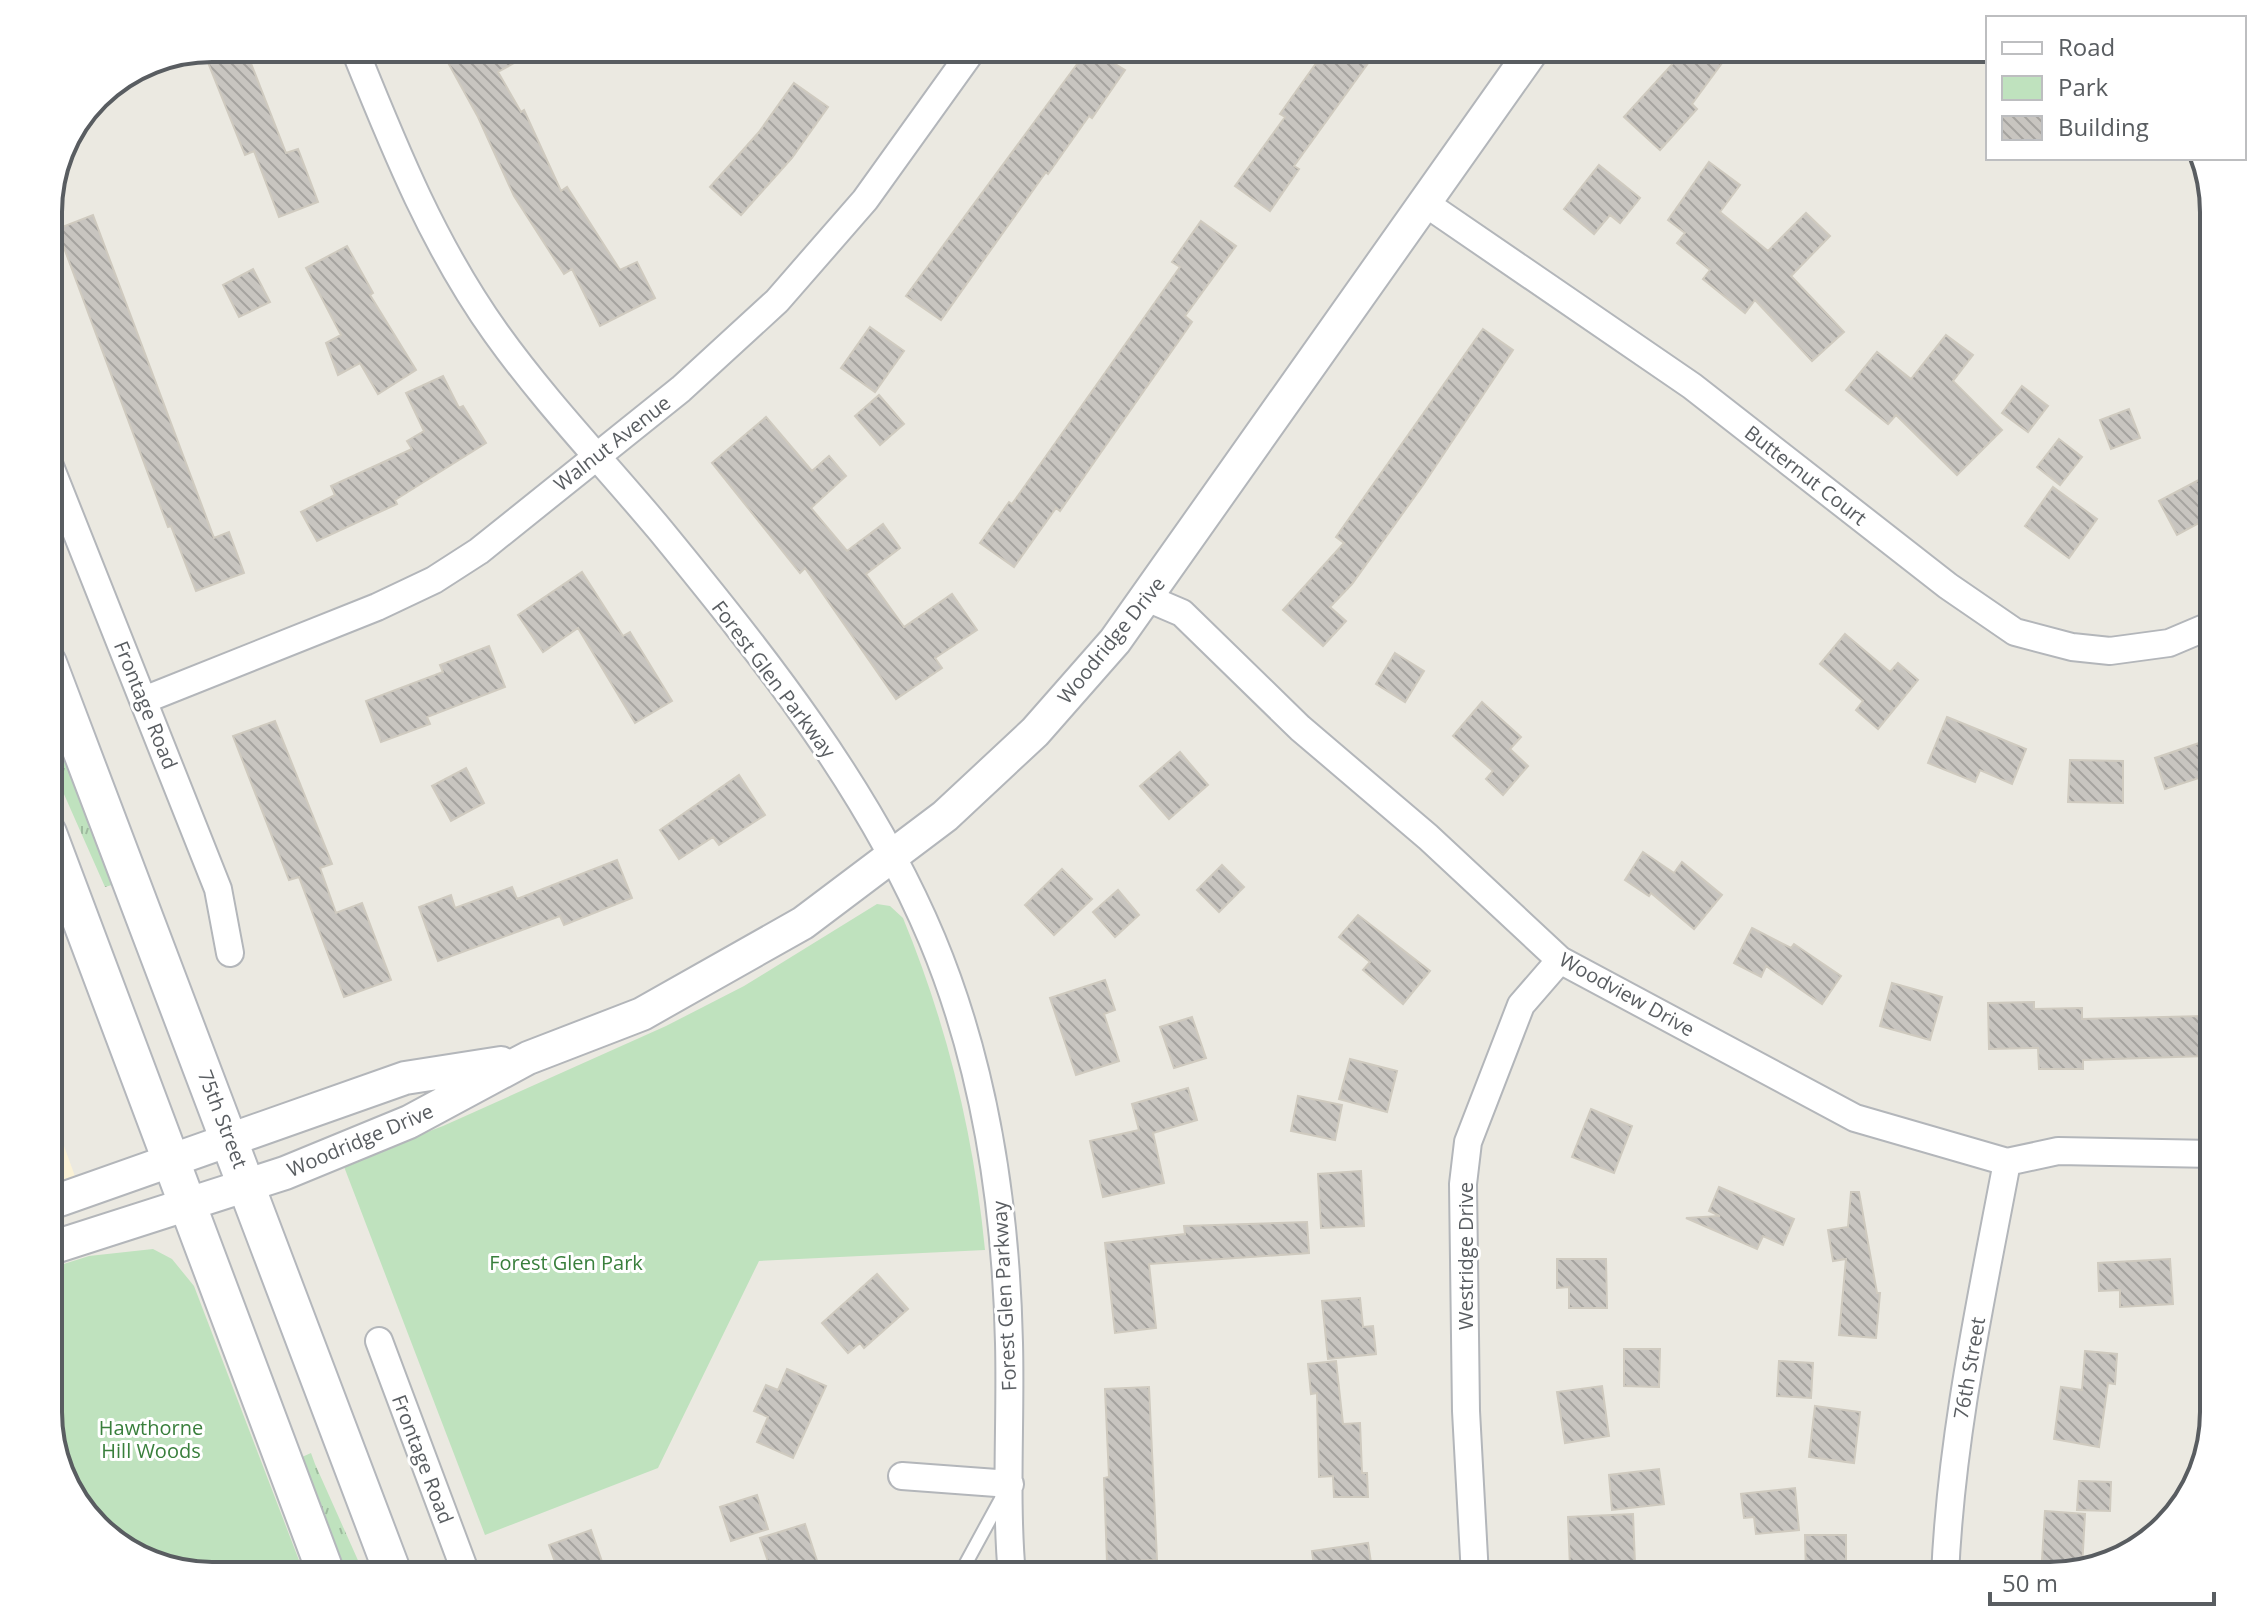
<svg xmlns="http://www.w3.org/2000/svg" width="2262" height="1624" font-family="'Open Sans',sans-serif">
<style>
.commercial{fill:#fbf2d6}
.grass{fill:url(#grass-tufts)}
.park{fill:#bfe2be}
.building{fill:url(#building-back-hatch);stroke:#cfcabf;stroke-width:2}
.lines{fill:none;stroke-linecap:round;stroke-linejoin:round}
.service-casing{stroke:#b3b6ba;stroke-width:16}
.minor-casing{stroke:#b3b6ba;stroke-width:30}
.tertiary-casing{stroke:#b3b6ba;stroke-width:36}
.secondary-casing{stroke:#b4b7bc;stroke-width:40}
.service{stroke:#fff;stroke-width:12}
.minor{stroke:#fff;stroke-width:26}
.tertiary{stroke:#fff;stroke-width:32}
.secondary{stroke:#fff;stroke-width:36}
.labels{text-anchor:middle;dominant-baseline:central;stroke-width:6;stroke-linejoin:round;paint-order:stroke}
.street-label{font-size:20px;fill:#595d61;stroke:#fff}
.park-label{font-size:20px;fill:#397f3c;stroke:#fff}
.rim{fill:none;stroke:#595d61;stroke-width:4}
</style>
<defs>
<pattern id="grass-tufts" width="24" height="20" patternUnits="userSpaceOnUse" patternTransform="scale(2)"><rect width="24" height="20" fill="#bfe2be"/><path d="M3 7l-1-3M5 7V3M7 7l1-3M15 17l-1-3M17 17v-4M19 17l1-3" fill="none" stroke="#9eba9e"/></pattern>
<pattern id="building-back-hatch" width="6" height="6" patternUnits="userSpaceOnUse" patternTransform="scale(2)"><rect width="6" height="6" fill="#c8c5c0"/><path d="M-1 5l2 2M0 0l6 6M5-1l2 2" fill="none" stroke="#a5a39f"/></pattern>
</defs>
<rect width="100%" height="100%" fill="#ebe9e1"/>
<path class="commercial" d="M48,1102L76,1179L48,1189Z"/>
<path class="grass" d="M48,705L115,884L105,887L48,758Z
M311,1453L315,1464L365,1576H347L302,1457Z"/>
<path class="park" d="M877,904L890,906L903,918C947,1025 974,1135 985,1250L759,1261L658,1468L485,1535L343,1164L443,1126L666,1026L744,986Z
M153,1249L172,1259L194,1286L305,1576H212L113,1542L65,1485L48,1422V1269L89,1256Z"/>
<path class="building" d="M245,48L286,153L298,149L318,202L279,217L254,151L245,155L203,50Z
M466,48H541L498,72L521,112L524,110L561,191L567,187L620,270L637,262L655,298L600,326L572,269L564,274L514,196L478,117L446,59Z
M1089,48L1125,70L1092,118L1089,116L1048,174L1046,172L941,320L906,296Z
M1327,48H1379L1294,166L1299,169L1270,211L1235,186L1285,117L1280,114Z
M1687,48H1733L1692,104L1697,109L1660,150L1624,117Z
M794,83L828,107L792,158L741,215L710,187L759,132Z
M1709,162L1740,185L1720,212L1768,251L1806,213L1830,236L1791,276L1844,332L1812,361L1755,300L1745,313L1703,279L1710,270L1677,243L1685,233L1668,220Z
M1599,165L1640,198L1620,223L1610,215L1594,234L1564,209Z
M93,215L214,538L229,532L244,573L196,591L171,526L168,527L57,229Z
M1201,221L1236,246L1185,316L1192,322L1060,511L1056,508L1014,567L980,543L1009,502L1012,504L1180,267L1172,262Z
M347,246L373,293L370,295L416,370L378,394L360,363L338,375L326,343L341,335L306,268Z
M253,269L270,302L239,317L223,285Z
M870,327L904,351L875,392L841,368Z
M1483,329L1513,350L1423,485L1352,584L1330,607L1346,621L1323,646L1283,610L1344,543L1336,537Z
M1946,335L1973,355L1953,381L2002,430L1957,475L1896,415L1888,424L1846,390L1877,352L1911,379Z
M443,376L459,408L463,406L486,443L395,500L397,504L317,541L301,512L335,495L331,486L412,449L407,441L424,431L406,393Z
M2022,386L2048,406L2028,432L2002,413Z
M879,395L904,424L880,445L855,416Z
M2129,409L2140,438L2111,449L2100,420Z
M766,417L812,471L829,456L846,476L811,508L847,551L883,524L900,548L866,574L904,627L952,594L977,630L935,658L942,668L896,699L805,568L800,573L712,463Z
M2059,439L2082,457L2060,485L2037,467Z
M2214,472V515L2177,535L2159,501Z
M2053,487L2097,519L2069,558L2025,526Z
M582,572L623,636L630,632L672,701L635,723L578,628L543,652L518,615Z
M1845,634L1890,672L1898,663L1918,680L1878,729L1856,710L1863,701L1820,664Z
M489,646L505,687L427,717L430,724L381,742L366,701L443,672L440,665Z
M1395,653L1424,671L1405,702L1376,684Z
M1482,702L1521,737L1510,749L1528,766L1503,795L1486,779L1493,771L1453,736Z
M1947,717L2026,749L2012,784L1980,770L1975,782L1928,763Z
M275,721L332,864L320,868L336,913L362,903L391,980L344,997L299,877L289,880L233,736Z
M2214,738V773L2165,789L2155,758Z
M1180,752L1208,785L1169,819L1140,786Z
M2070,760L2123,761V803L2068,802Z
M466,768L484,803L451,821L432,786Z
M739,775L765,815L719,845L713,837L679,859L660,830Z
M1643,852L1674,873L1682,862L1722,895L1694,929L1651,893L1649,896L1625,880Z
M617,860L632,898L564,925L560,916L438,961L419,907L451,895L455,908L512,887L517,899Z
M1222,865L1244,887L1219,912L1197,890Z
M1062,869L1092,899L1054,935L1025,905Z
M1118,890L1139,915L1115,937L1093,912Z
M1358,915L1430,971L1403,1004L1363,970L1370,962L1339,937Z
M1752,928L1791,948L1794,944L1841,976L1822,1004L1766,966L1761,977L1734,963Z
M1105,980L1115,1010L1104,1014L1119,1061L1076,1075L1050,998Z
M1892,983L1942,997L1930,1040L1880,1026Z
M2034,1002V1009L2082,1008V1019L2204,1016L2206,1056L2083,1060V1069H2039L2038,1048L1989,1049L1988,1003Z
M1192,1017L1206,1058L1174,1068L1160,1027Z
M1350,1059L1397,1071L1387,1112L1339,1099Z
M1188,1088L1197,1120L1153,1133L1164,1183L1103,1197L1090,1141L1139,1130L1132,1104Z
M1298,1096L1342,1105L1335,1140L1291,1131Z
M1591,1109L1632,1126L1614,1173L1572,1157Z
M1361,1171L1364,1226L1321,1228L1318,1174Z
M1719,1187L1794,1219L1783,1245L1763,1236L1757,1249L1686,1218L1720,1216L1709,1211Z
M1851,1192H1859L1877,1293H1880L1876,1338L1839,1335L1846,1259L1833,1261L1828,1230L1848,1227Z
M1307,1222L1309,1253L1149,1264L1156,1328L1115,1333L1105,1243L1185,1234L1184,1226Z
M1557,1259H1606L1607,1308H1569V1287L1557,1288Z
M2170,1259L2173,1304L2120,1307V1290L2099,1291L2098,1263Z
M877,1274L908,1309L864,1348L860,1343L848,1353L822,1323Z
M1360,1298L1363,1327L1373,1326L1376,1354L1328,1359L1322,1301Z
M1624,1349H1660L1659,1387L1624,1386Z
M2085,1351L2117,1354L2115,1384L2108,1383L2099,1447L2054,1439L2061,1387L2082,1390Z
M1336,1361L1343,1424L1360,1423L1362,1473H1367L1368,1497H1334L1333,1476L1319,1477L1317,1393L1311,1394L1308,1364Z
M1779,1361L1813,1363L1811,1398L1777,1396Z
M787,1369L826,1386L793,1458L757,1442L768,1417L754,1411L766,1385L778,1390Z
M1602,1386L1609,1436L1565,1443L1557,1392Z
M1149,1387L1157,1560L1107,1562L1104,1478L1109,1477L1105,1389Z
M1815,1406L1860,1412L1854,1463L1809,1457Z
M1659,1469L1664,1504L1612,1510L1609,1475Z
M2079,1481L2111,1482L2110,1511L2077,1510Z
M1795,1488L1799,1530L1756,1534L1754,1517L1744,1518L1741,1494Z
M757,1495L768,1529L731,1541L720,1507Z
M2045,1511L2085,1514L2082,1568L2041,1576Z
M1633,1514L1635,1564L1570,1567L1568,1517Z
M805,1524L822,1576H773L760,1538Z
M591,1530L607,1576H560L549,1545Z
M1805,1535H1846V1576H1806Z
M1368,1543L1373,1576H1315L1312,1551Z"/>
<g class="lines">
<defs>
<path id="service" d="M959,1576L1002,1497"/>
<path id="minor" d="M354,48C394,147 433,245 496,333C546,403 606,465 661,531C765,658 868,787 932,939C985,1066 1006,1207 1009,1343C1011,1421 1005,1499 1012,1576
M1425,203L1692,386L1948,586L2015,632L2072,647L2110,651L2169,643L2214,624
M48,461L218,889L230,953
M1147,598L1182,613L1300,728L1428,837L1560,960L1855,1118L2007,1162L2058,1151L2214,1154
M144,700L377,607L434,580L479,551L681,389L777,301L865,200L974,48
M379,1341L467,1576
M902,1476L1010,1484
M1475,1576L1466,1411L1463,1184L1468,1142L1521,1005L1560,960
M1945,1576C1951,1436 1981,1300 2007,1162"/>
<path id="tertiary" d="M48,1204L405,1078L501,1063
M48,1249L285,1173L409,1122L528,1058L642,1014L803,923L945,816L1035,732L1115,641L1534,48"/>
<path id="secondary" d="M48,663L394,1576
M48,833L327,1576"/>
</defs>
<use href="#service" class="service-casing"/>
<use href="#minor" class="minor-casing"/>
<use href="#tertiary" class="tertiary-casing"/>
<use href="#secondary" class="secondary-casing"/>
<use href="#service" class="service"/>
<use href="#minor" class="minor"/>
<use href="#tertiary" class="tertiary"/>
<use href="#secondary" class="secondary"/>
</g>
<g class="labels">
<g class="street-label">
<text transform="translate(612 443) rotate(-38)">Walnut Avenue</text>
<text transform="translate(1806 475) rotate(38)">Butternut Court</text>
<text transform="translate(1111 640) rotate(-51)">Woodridge Drive</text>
<text transform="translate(774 679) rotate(53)">Forest Glen Parkway</text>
<text transform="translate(146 705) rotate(68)">Frontage Road</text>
<text transform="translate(1627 994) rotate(29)">Woodview Drive</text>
<text transform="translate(223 1119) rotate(69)">75th Street</text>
<text transform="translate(360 1140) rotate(-23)">Woodridge Drive</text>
<text transform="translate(1465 1256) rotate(-90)">Westridge Drive</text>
<text transform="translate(1004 1296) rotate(-93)">Forest Glen Parkway</text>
<text transform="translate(1969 1368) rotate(-80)">76th Street</text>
<text transform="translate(423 1459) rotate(69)">Frontage Road</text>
</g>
<g class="park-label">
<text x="566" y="1262">Forest Glen Park</text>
<text x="151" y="1427">Hawthorne<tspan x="151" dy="23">Hill Woods</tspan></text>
</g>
</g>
<path d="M0 0H2262V1624H0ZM212 62H2050A150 150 0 0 1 2200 212V1412A150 150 0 0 1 2050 1562H212A150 150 0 0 1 62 1412V212A150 150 0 0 1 212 62Z" fill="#fff" fill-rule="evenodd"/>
<path class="rim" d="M212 62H2050A150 150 0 0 1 2200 212V1412A150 150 0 0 1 2050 1562H212A150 150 0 0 1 62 1412V212A150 150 0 0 1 212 62Z"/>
<rect x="1986" y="16" width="260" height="144" fill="#ffffff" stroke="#bdbec0" stroke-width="2"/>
<rect x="2002" y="42" width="40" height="12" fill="#ffffff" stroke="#bdbec0" stroke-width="2"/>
<text x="2058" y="56" font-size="24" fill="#595d61">Road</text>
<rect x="2002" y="76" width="40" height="24" fill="#bfe2be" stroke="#bdbec0" stroke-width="2"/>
<text x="2058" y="96" font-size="24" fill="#595d61">Park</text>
<rect x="2002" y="116" width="40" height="24" fill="url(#building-back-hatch)" stroke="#bdbec0" stroke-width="2"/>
<text x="2058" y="136" font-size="24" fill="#595d61">Building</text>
<path d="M1990 1592v12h224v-12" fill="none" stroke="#595d61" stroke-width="4"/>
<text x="2002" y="1592" font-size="24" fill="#595d61" stroke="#ffffff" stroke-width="6" paint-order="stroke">50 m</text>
</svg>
